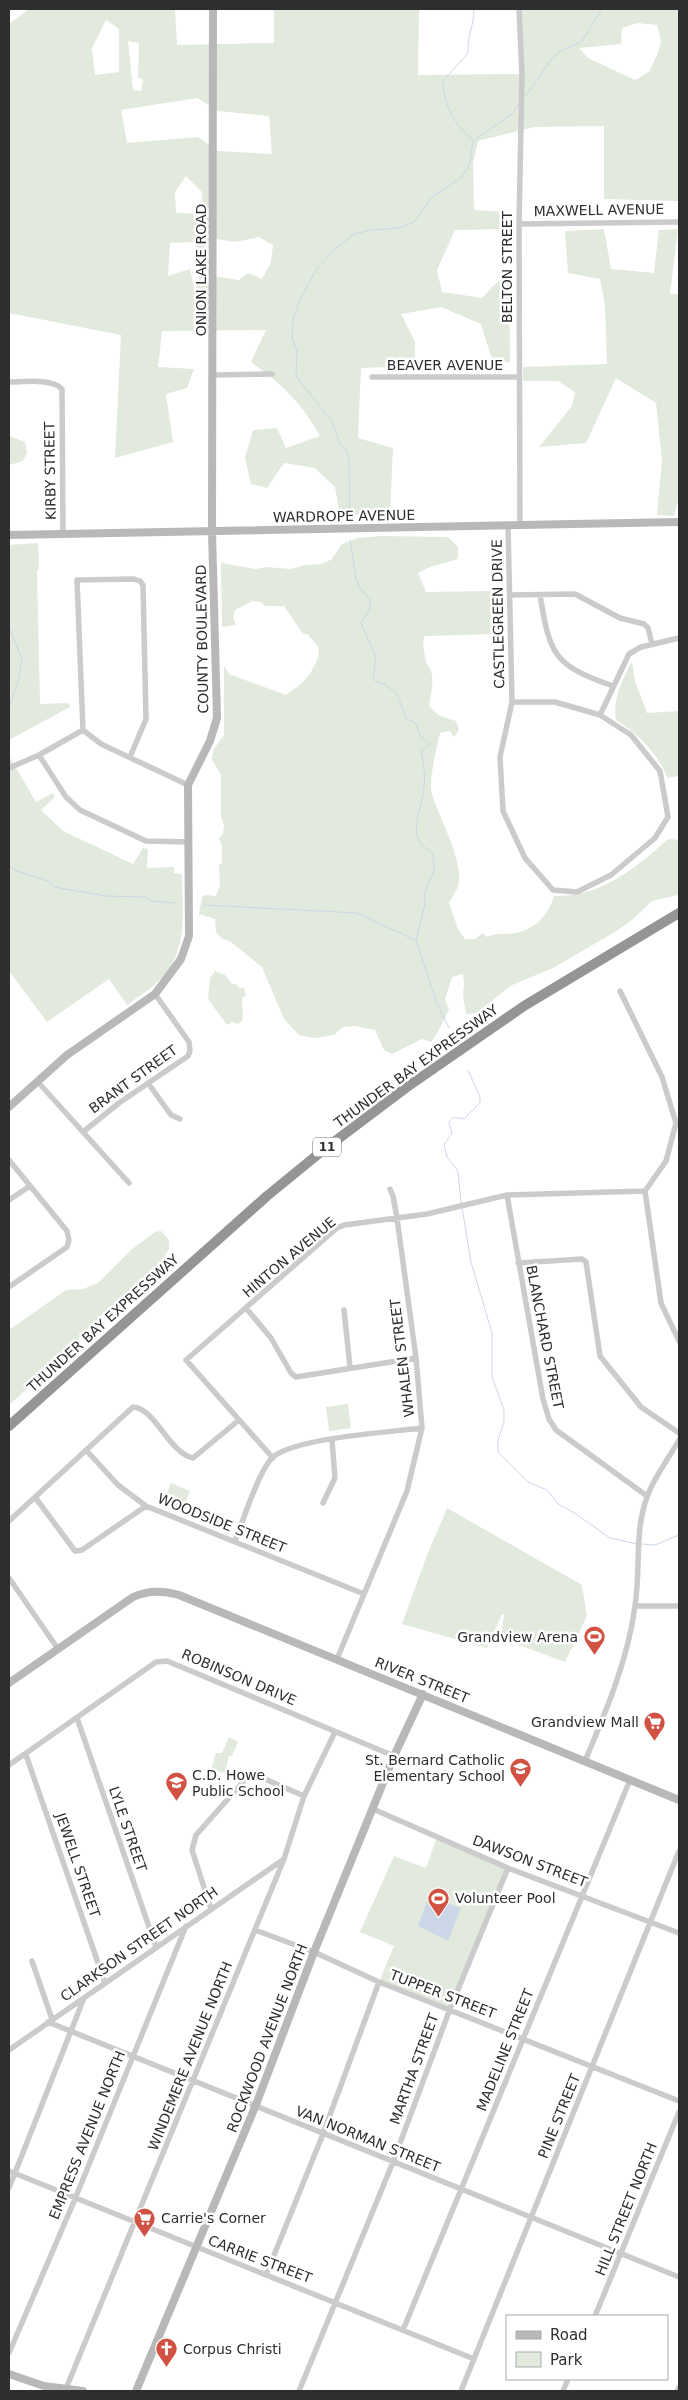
<svg xmlns="http://www.w3.org/2000/svg" width="688" height="2400" font-family="'DejaVu Sans',sans-serif">
<style>
.green{fill:#e1eadd;fill-rule:evenodd}
.water{fill:#cbd7e7}
.lines{fill:none;stroke-linecap:round;stroke-linejoin:round}
.stream{stroke:#cbd7e7;stroke-width:1}
.street{stroke:#cbcbcb;stroke-width:5.5}
.secondary{stroke:#b8b8b8;stroke-width:8}
.highway{stroke:#959595;stroke-width:10}
.labels{text-anchor:middle;dominant-baseline:central;stroke-width:5;stroke-linejoin:round;paint-order:stroke}
.shield{fill:#fff;stroke:#6d6d6d;stroke-width:1}
.shield-label{font-size:12px;font-weight:bold;fill:#2e2e2e}
.street-label{font-size:14px;fill:#2e2e2e;stroke:#fff}
.poi-label{font-size:14px;fill:#2e2e2e;stroke:#fff;text-anchor:start}
</style>
<rect width="100%" height="100%" fill="#fff"/>
<path class="green" d="M29,9H175L177,45L274,43V9H225H419L418,75L521,74L519,9H679V201L604,199V126L534,127L478,141L473,163L474,210L507,212V229L455,230L437,270L442,292L482,298L494,285L509,274L510,362L493,363L481,324L441,307L401,314L415,342V366L361,368L358,438L393,448L390,514L340,515L335,487L315,468L284,463L267,488L251,484L245,458L253,430L277,428L286,448L320,436C301,402 282,384 251,362L266,330L162,331L158,367L194,369L187,388L166,394L173,442L115,458L121,335L9,313V24ZM106,20L119,29V72L95,75L92,48ZM637,23L657,25L661,41L658,53L649,72L635,80L588,58L579,48L621,44L622,28ZM128,41L139,43L138,78L143,79L141,91L133,90ZM197,98L218,111L269,116L272,154L218,151L198,137L127,143L121,110ZM186,176L202,192L203,214L176,213L175,192ZM259,237L273,245L271,262L262,279L248,273L239,280L200,274L195,292L190,269L168,276L170,243L195,242L200,265L206,266L204,245L217,239L235,242Z
M604,229L611,269L654,273L659,230L678,229L670,294H679V497L674,516L657,515L662,460L656,403L616,378L586,443L539,447L572,406L575,392L558,381H523V367L607,364L605,306L600,279L568,273L565,231Z
M9,436L25,442L27,453L23,461L9,465Z
M381,536L448,537L458,547V559L430,567L418,573L426,592L492,591L499,593L503,603L502,632L497,634L424,636L423,644L426,663C437,674 431,692 429,706L438,715L456,721L459,730L454,737L450,731L440,733C437,747 428,781 432,794C439,819 462,856 459,882C458,889 452,897 449,903L458,929L465,939H475L483,933L487,937C497,932 505,935 515,933C536,929 548,915 554,896C601,897 635,869 668,839L679,840L678,895L652,901L632,920L618,930L555,967L510,986L477,1013L466,1014L463,995L464,984L463,974L452,977L445,1000L449,1009L437,1034L431,1042L422,1039L392,1054L384,1050L375,1030L355,1026L343,1027L334,1035L315,1038L299,1035L284,1019L262,967L231,942L221,938L216,932L215,919L199,914L202,897L205,895L216,896L220,886L219,865L222,863V847L219,838L223,834L224,825L221,817V775L212,760L213,750L224,735V666L229,674L286,695C291,690 297,688 302,683C309,677 322,657 318,647C316,643 310,638 308,634H303L284,606H265L261,602L252,601L235,610L233,618L236,625L222,627L221,563L256,569L266,567L291,569L305,565L322,564L332,559L342,544L357,538Z
M38,543L39,568L37,571L40,704L69,703L70,707L9,740V545Z
M632,661L635,681L647,713L679,711V776L667,778C660,755 636,732 616,720C612,699 623,679 632,661Z
M9,756L36,802L53,793L55,797L41,810L63,831L133,864L143,848L148,849L147,868L174,867V873L182,874C182,909 189,948 163,976C153,988 139,996 127,1005L109,979L47,1022L9,971Z
M215,971L225,975L232,984H236L239,988H244L246,995L242,998L243,1020L238,1024L232,1022L227,1025L208,999L210,978Z
M161,1231L169,1240V1249L151,1278L125,1300L114,1305L83,1333L64,1356L9,1405V1330L66,1290L83,1289L98,1283L131,1250L155,1232Z
M348,1404L351,1428L329,1431L326,1407Z
M171,1483L190,1491L182,1511L163,1503Z
M447,1508L582,1585L587,1616L565,1662L501,1638L504,1615L502,1614L487,1648L402,1624L426,1558Z
M229,1737L238,1742L232,1756H229L225,1773L211,1770L216,1753H222Z
M437,1837L508,1868L450,2009L379,1982L394,1946L360,1932L394,1856L426,1868Z"/>
<path class="water" d="M429,1897L461,1908L448,1941L418,1926Z"/>
<g class="lines">
<path class="stream" d="M525,97L553,57L561,51L582,41L602,9
M473,140C454,125 444,105 443,81L468,53C467,37 474,25 474,9
M474,140L512,114L519,104
M350,521L349,459L345,448L340,444L332,422L296,376L297,350L292,339L293,319L299,302L316,270L336,248L354,234L371,230L399,228L414,222L432,197L462,177L470,163L473,141
M350,540L356,579L360,588L370,600V609L361,623L376,657L373,679L380,684H385L397,694L406,718L416,724L421,737L431,744L421,751C424,766 426,779 423,794C421,808 412,826 419,841C422,846 429,850 433,854L434,871L425,892V904L416,940L436,1001L449,1028
M9,627L22,659L18,681L9,707
M9,866L17,871L48,881L54,887L106,896L145,897L152,901L175,903
M204,905L357,913L415,940
M461,1203L458,1171L447,1157L444,1144L452,1134L449,1122C453,1115 457,1118 464,1119L480,1103V1097L468,1070
M462,1207L471,1262L492,1333V1377L504,1410V1422L498,1440V1452L528,1482L547,1490L558,1504L576,1514L610,1538L637,1544
M641,1544L655,1545L679,1535"/>
<path class="street" d="M519,9L522,74L519,224L520,525
M519,224L679,222
M214,375L272,374
M372,377H519
M9,382C23,382 52,378 62,389L63,534
M508,525L512,702L500,757L503,811L525,858L553,890L577,892L611,875L655,838L668,817L660,771L631,735L600,715L555,702H512
M510,595L575,594L620,618L644,624L648,628L652,644
M540,595C550,655 553,665 613,686
M600,715L629,654L641,647L679,638
M39,755L66,797L80,810L146,841L189,842
M130,757L146,719L143,585L140,581L134,579L77,580L83,730L101,744L188,785
M9,768L39,755L83,730
M620,991L662,1077L676,1123
M37,1081L129,1183
M148,1083L171,1115L180,1119
M676,1123L666,1161L645,1191L661,1303L679,1341
M83,1132L119,1103L188,1056L190,1051L189,1042L155,994
M9,1160L67,1231L69,1240L67,1247L9,1287
M507,1195L543,1399L549,1419L556,1430L647,1496
M9,1200L30,1186
M518,1263L582,1259L586,1262L600,1356L641,1407L679,1433
M246,1308L271,1338L291,1373L296,1377L416,1358
M344,1310L350,1367
M86,1450L118,1485L146,1506L364,1594
M273,1458L186,1360L337,1228L344,1225L427,1214L507,1195L645,1191
M35,1497L75,1551L82,1550L146,1506
M323,1503L335,1478L332,1440
M9,1521L133,1407C155,1408 169,1453 193,1458L239,1420
M235,1541C243,1521 259,1470 273,1457C295,1438 390,1432 422,1428
M9,1578L58,1649
M635,1606H679
M337,1659L407,1491L422,1428L416,1358L397,1218L393,1196L390,1189
M77,1718L156,1947
M26,1755L105,1983
M585,1761C606,1711 628,1660 635,1606C641,1569 634,1532 647,1497C654,1477 669,1458 679,1440
M9,1765L156,1662L167,1661L394,1756
M373,1809L508,1868L679,1933
M211,1909L192,1850L196,1835L251,1773L304,1796
M255,1930L314,1952L379,1982L679,2101
M32,1961L52,2019
M48,2022L679,2277
M9,2050L284,1859
M9,2171L474,2359
M9,2188L84,1998
M266,2275L323,2134L379,1982
M595,2316L679,2112
M403,2330L630,1780
M9,2353L75,2199L186,1926
M65,2391L284,1859L304,1796L335,1732
M299,2391L393,2162L450,2009L508,1868
M461,2391L679,1851
M563,2391L568,2379
M677,2391L679,2387"/>
<path class="secondary" d="M9,535L679,522
M9,1107L67,1055L155,994L181,959L189,936L188,785L210,741L217,718L212,531L213,9
M9,1683L133,1597C148,1590 162,1590 179,1595L679,1800
M9,2374L44,2386L83,2391
M136,2391L255,2107L314,1952L394,1756L423,1694"/>
<path class="highway" d="M9,1426L267,1196L322,1151L407,1087L524,1006L679,913"/>
</g>
<defs>
<symbol id="stadium-pin" viewBox="-11 -11 22 30"><path d="M0 17L-7.5 6A9.5 9.5 0 1 1 7.5 6Z" fill="#d15243" stroke="#fff"/><path d="M0-5a6.5 5 0 1 0 0 10a6.5 5 0 1 0 0-10ZM-3.5-1.8h7v3.6h-7Z" fill="#fff"/></symbol>
<symbol id="supermarket-pin" viewBox="-11 -11 22 30"><path d="M0 17L-7.5 6A9.5 9.5 0 1 1 7.5 6Z" fill="#d15243" stroke="#fff"/><path d="M-6-5.5h2.5l.6 2H6L4.5 2H-2.5L-4.4-4H-6ZM-1.5 3.2a1.3 1.3 0 1 0 .1 0ZM3 3.2a1.3 1.3 0 1 0 .1 0Z" fill="#fff"/></symbol>
<symbol id="school-pin" viewBox="-11 -11 22 30"><path d="M0 17L-7.5 6A9.5 9.5 0 1 1 7.5 6Z" fill="#d15243" stroke="#fff"/><path d="M0-5L7-2L0 1L-7-2ZM-4 1L0 2.5L4 1V4Q0 6-4 4Z" fill="#fff"/></symbol>
<symbol id="church-pin" viewBox="-11 -11 22 30"><path d="M0 17L-7.5 6A9.5 9.5 0 1 1 7.5 6Z" fill="#d15243" stroke="#fff"/><path d="M-1.2-6h2.4v3.5h3.3v2.4h-3.3V6h-2.4V-.1h-3.3v-2.4h3.3Z" fill="#fff"/></symbol>
</defs>
<g fill-rule="evenodd">
<use href="#stadium-pin" x="582" y="1624" width="25" height="34"/>
<use href="#supermarket-pin" x="642" y="1710" width="25" height="34"/>
<use href="#school-pin" x="508" y="1756" width="25" height="34"/>
<use href="#school-pin" x="164" y="1770" width="25" height="34"/>
<use href="#stadium-pin" x="426" y="1886" width="25" height="34"/>
<use href="#supermarket-pin" x="132" y="2206" width="25" height="34"/>
<use href="#church-pin" x="154" y="2336" width="25" height="34"/>
</g>
<g class="labels">
<rect class="shield" x="313" y="1137.5" width="28" height="19" rx="4"/>
<g class="shield-label">
<text x="327" y="1147">11</text>
</g>
<g class="street-label">
<text transform="translate(599 210) rotate(-1)">MAXWELL AVENUE</text>
<text transform="translate(507 267) rotate(-90)">BELTON STREET</text>
<text transform="translate(201 270) rotate(-90)">ONION LAKE ROAD</text>
<text x="445" y="365">BEAVER AVENUE</text>
<text transform="translate(50 471) rotate(-91)">KIRBY STREET</text>
<text transform="translate(344 516) rotate(-1)">WARDROPE AVENUE</text>
<text transform="translate(498 614) rotate(-91)">CASTLEGREEN DRIVE</text>
<text transform="translate(202 639) rotate(-91)">COUNTY BOULEVARD</text>
<text transform="translate(416 1066) rotate(-36)">THUNDER BAY EXPRESSWAY</text>
<text transform="translate(133 1079) rotate(-36)">BRANT STREET</text>
<text transform="translate(289 1257) rotate(-40)">HINTON AVENUE</text>
<text transform="translate(103 1323) rotate(-42)">THUNDER BAY EXPRESSWAY</text>
<text transform="translate(545 1337) rotate(79)">BLANCHARD STREET</text>
<text transform="translate(402 1358) rotate(-97)">WHALEN STREET</text>
<text transform="translate(222 1523) rotate(22)">WOODSIDE STREET</text>
<text transform="translate(239 1677) rotate(23)">ROBINSON DRIVE</text>
<text transform="translate(422 1680) rotate(22)">RIVER STREET</text>
<text transform="translate(128 1829) rotate(71)">LYLE STREET</text>
<text transform="translate(530 1861) rotate(21)">DAWSON STREET</text>
<text transform="translate(78 1865) rotate(71)">JEWELL STREET</text>
<text transform="translate(139 1944) rotate(-35)">CLARKSON STREET NORTH</text>
<text transform="translate(443 1994) rotate(21)">TUPPER STREET</text>
<text transform="translate(267 2038) rotate(-69)">ROCKWOOD AVENUE NORTH</text>
<text transform="translate(505 2050) rotate(-68)">MADELINE STREET</text>
<text transform="translate(190 2056) rotate(-68)">WINDEMERE AVENUE NORTH</text>
<text transform="translate(414 2069) rotate(-70)">MARTHA STREET</text>
<text transform="translate(559 2116) rotate(-68)">PINE STREET</text>
<text transform="translate(87 2135) rotate(-68)">EMPRESS AVENUE NORTH</text>
<text transform="translate(368 2139) rotate(22)">VAN NORMAN STREET</text>
<text transform="translate(626 2209) rotate(-68)">HILL STREET NORTH</text>
<text transform="translate(260 2259) rotate(21)">CARRIE STREET</text>
</g>
<g class="poi-label">
<text x="578" y="1637" text-anchor="end">Grandview Arena</text>
<text x="639" y="1722" text-anchor="end">Grandview Mall</text>
<text x="505" y="1760" text-anchor="end">St. Bernard Catholic<tspan x="505" dy="16">Elementary School</tspan></text>
<text x="192" y="1775">C.D. Howe<tspan x="192" dy="16">Public School</tspan></text>
<text x="455" y="1898">Volunteer Pool</text>
<text x="161" y="2218">Carrie's Corner</text>
<text x="183" y="2349">Corpus Christi</text>
</g>
</g>
<rect width="688" height="2400" fill="none" stroke="#2e2e2e" stroke-width="20"/>
<rect x="506" y="2315" width="162" height="65" fill="#ffffff" stroke="#ababab"/>
<rect x="516" y="2331" width="25" height="8" fill="#b8b8b8" stroke="#ababab"/>
<text x="550" y="2340" font-size="15" fill="#2e2e2e">Road</text>
<rect x="516" y="2352" width="25" height="15" fill="#e1eadd" stroke="#ababab"/>
<text x="550" y="2365" font-size="15" fill="#2e2e2e">Park</text>
</svg>
